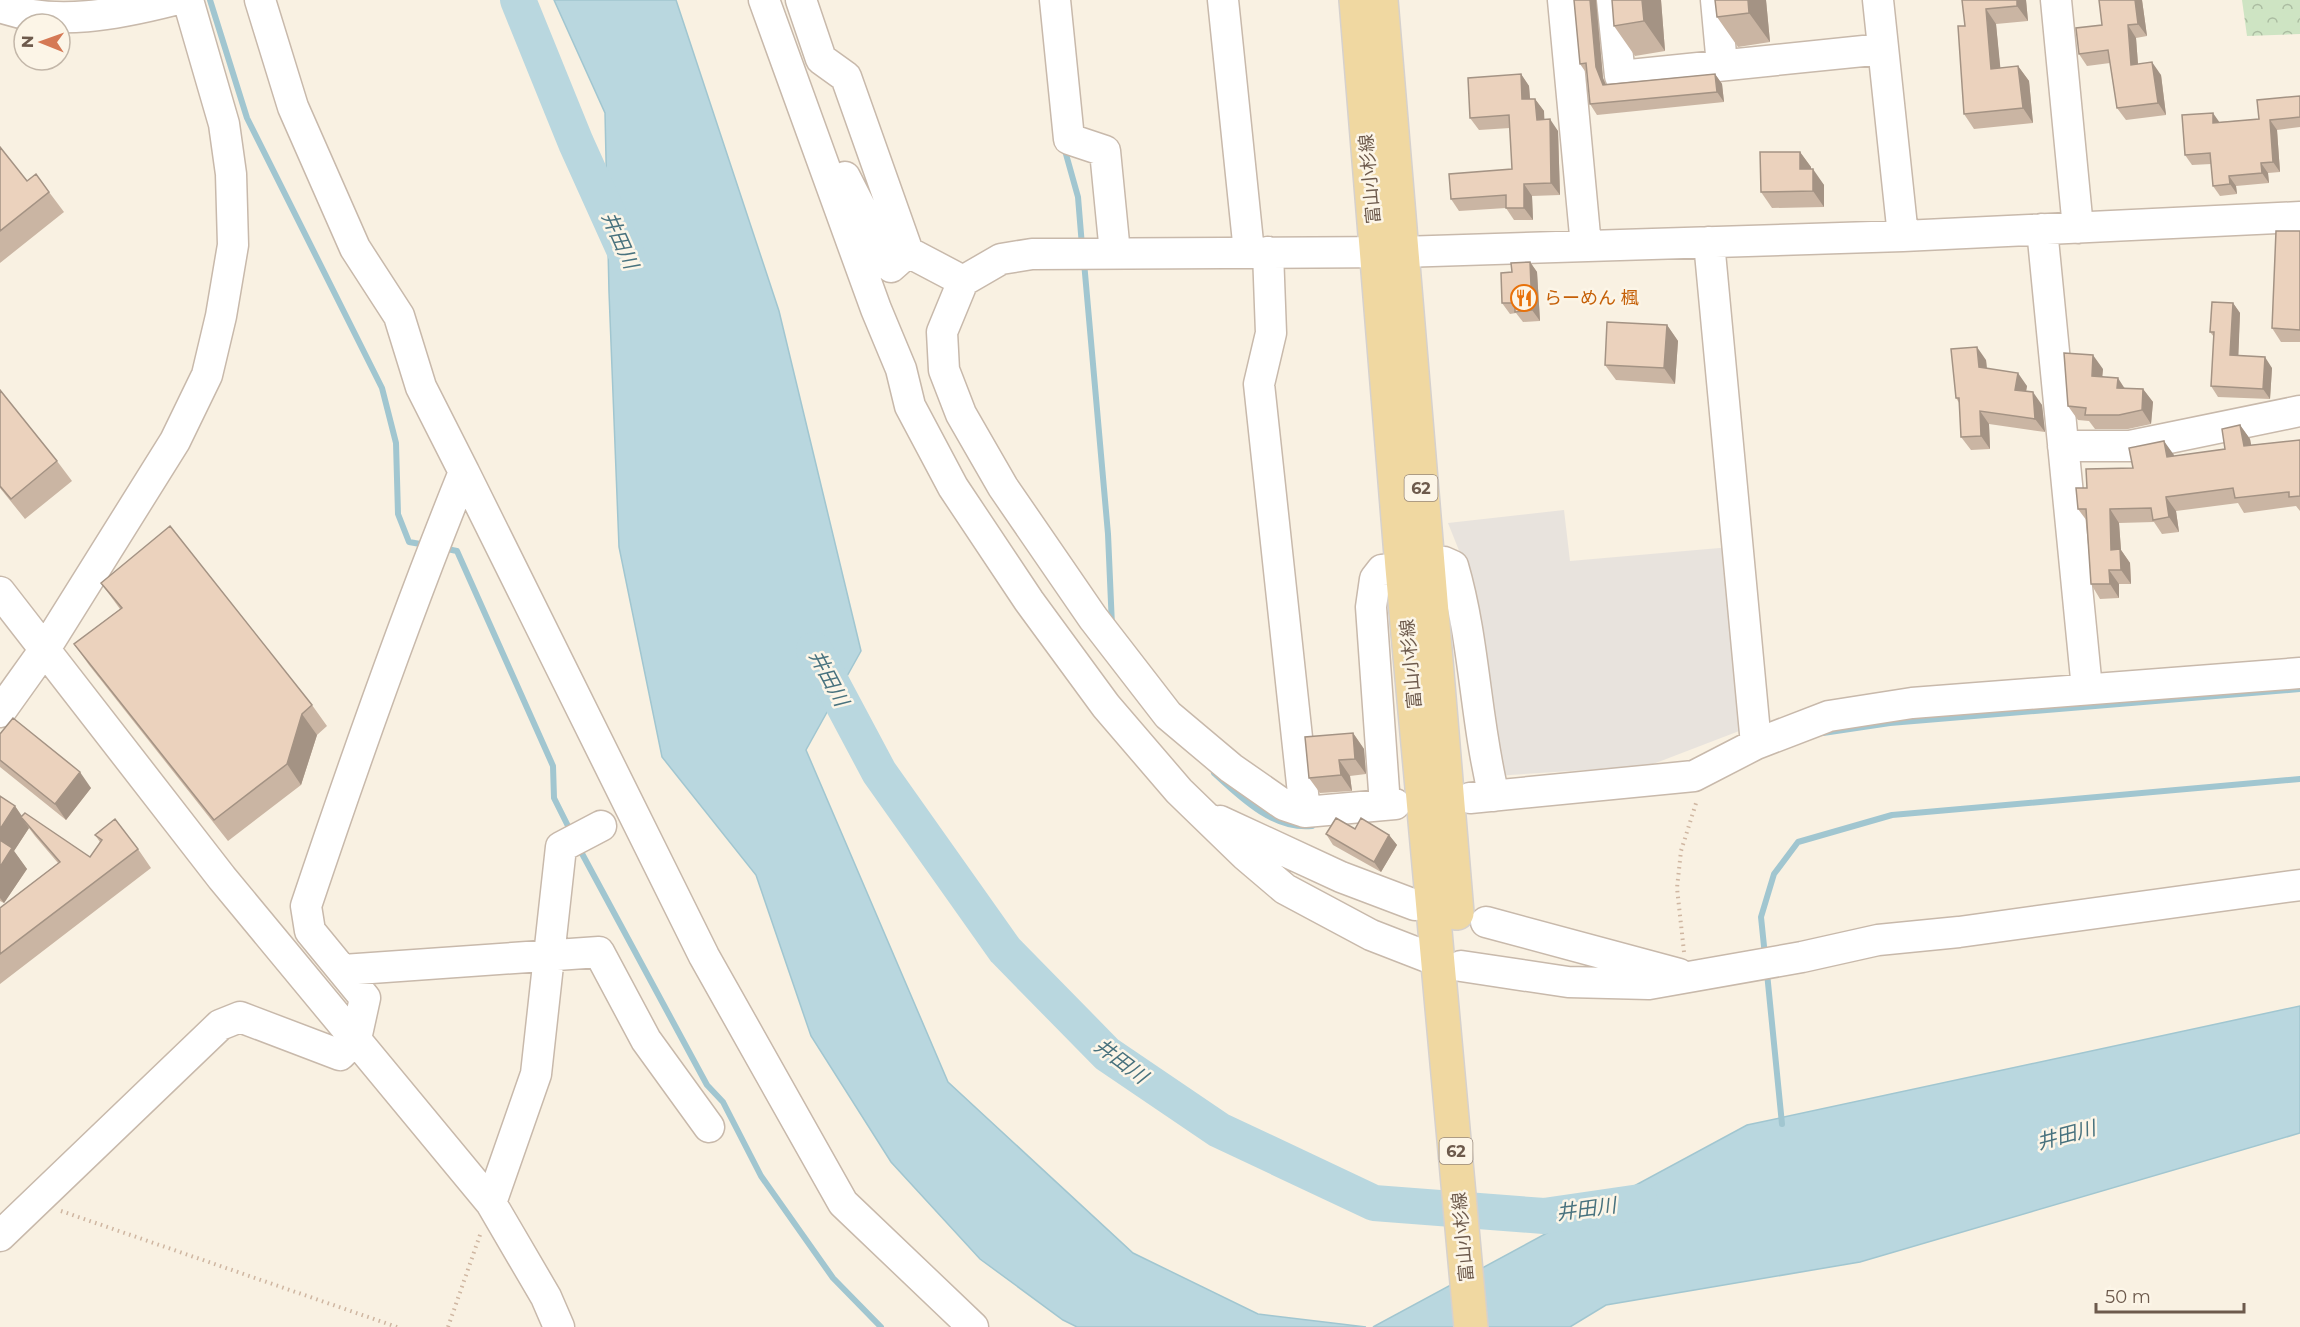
<svg xmlns="http://www.w3.org/2000/svg" width="2300" height="1327" font-family="Montserrat,'Noto Sans JP',sans-serif">
<style>
.industrial{fill:#e8e3dd}
.forest{fill:url(#forest-crowns)}
.water{fill:#b9d7df;stroke:#a1c6d0;stroke-width:1.5}
.lines{fill:none;stroke-linecap:round;stroke-linejoin:round}
.stream{stroke:#a1c6d0;stroke-width:6}
.river{stroke:#b9d7df;stroke-width:36}
.minor-casing{stroke:#c8b9ab;stroke-width:33}
.major-casing{stroke:#d6d1cd;stroke-width:36}
.path{stroke:#cfb6a1;stroke-width:4;stroke-dasharray:1.5 4.5;stroke-linecap:butt}
.minor{stroke:#fff;stroke-width:30}
.major{stroke:#f0d8a1;stroke-width:33}
.wall{fill:#cab5a3}
.shaded-wall{fill:#a49384}
.building{fill:#ebd2bd;stroke:#a49384;stroke-width:1.5}
.labels{text-anchor:middle;dominant-baseline:central;stroke-width:5;stroke-linejoin:round;paint-order:stroke}
.shield{fill:#fcf5e7;stroke:#98887a;stroke-width:1.5}
.shield-label{font-size:16px;font-weight:bold;fill:#6d5a4c}
.street-label{font-size:18px;fill:#6d5a4c;stroke:#fcf5e7}
.food-label{font-size:18px;fill:#c56008;stroke:#fcf5e7;text-anchor:start}
.water-label{font-size:20px;font-style:italic;fill:#48727e;stroke:#fcf5e7}
</style>
<defs>
<pattern id="forest-crowns" width="20" height="18" patternUnits="userSpaceOnUse" patternTransform="scale(1.5)"><rect width="20" height="18" fill="#cee4c3"/><path d="M2 6a3 3 0 1 1 6 0M12 15a3 3 0 1 1 6 0" fill="none" stroke="#abbca1"/></pattern>
</defs>
<rect width="100%" height="100%" fill="#f9f1e2"/>
<path class="industrial" d="M1564,510L1570,561L1731,547L1747,728L1648,766L1495,776L1468,573L1448,523Z"/>
<path class="forest" d="M2242,0H2300V34L2247,36Z"/>
<path class="water" d="M554,0H676L779,311L861,651L806,750L948,1082L1133,1253L1258,1314L1366,1327H1077L1063,1320L980,1259L891,1162L811,1036L756,875L662,757L619,547L609,292L605,113Z
M2300,1006V1133L1860,1262L1606,1305L1570,1327H1373L1747,1125Z"/>
<g class="lines">
<path class="stream" d="M210,0L247,118L382,388L396,443L398,514L409,542L426,545
M1064,147L1078,197L1082,246
M1084,262L1108,534L1112,626
M442,548L457,551L553,766L554,798L572,834
M1823,733L1890,723L2300,689
M1214,773C1241,798 1274,830 1312,826
M579,848L707,1085L723,1102L761,1176L833,1278L881,1327
M1765,956L1761,917L1774,874L1798,842L1892,815L2300,779
M1767,973L1782,1124"/>
<path class="river" d="M518,0L576,143L627,256
M814,650L879,772L1005,950L1107,1054L1219,1130L1374,1203L1544,1216L1640,1202"/>
<defs>
<path id="minor" d="M764,0L876,309L901,369L910,406L953,487L1029,601L1106,706L1179,791L1245,855L1285,889L1371,935L1438,961
M801,0L821,59L846,77L908,252
M1055,0L1069,139L1105,151L1115,253
M1223,0L1249,252
M1563,0L1586,246
M1612,0L1620,76L1883,49
M1716,0L1722,65
M1878,0L1903,236
M2056,0L2078,228
M0,7C55,27 119,14 174,0
M845,177L891,267L908,252L963,281
M2042,229L2087,689
M1709,242L1756,744
M1268,252L1271,333L1259,384L1305,812
M2063,446H2130L2300,411
M464,472L704,956L843,1203L973,1327
M1427,564L1444,562L1453,566C1475,641 1475,720 1494,796
M0,592L222,878L491,1203L546,1297L559,1327
M0,712L45,649L175,441L207,375L221,316L233,245L231,174L224,124L188,0
M1470,798L1694,776L1756,744L1829,716L1912,703L2300,673
M1395,804L1305,812L1284,805L1231,768L1168,715L1093,618L1003,487L961,414L944,370L942,332L963,281L1001,259L1032,254L1401,252L1903,236L2300,217
M1385,805L1371,607L1375,579L1382,570L1402,568
M1220,821L1341,877L1415,905
M1486,922L1679,974
M1461,966L1568,982L1649,984L1802,957L1878,940L1959,932L2300,885
M343,970L599,952L646,1040L709,1127
M491,1203L536,1074L561,847L601,826
M0,1236L220,1025L240,1017L340,1055L356,1039L365,998L310,931L306,906C355,760 406,615 464,472L421,387L399,316L355,248L293,107L260,0"/>
<path id="major" d="M1356,0L1402,568L1471,1327
M1381,0L1457,913"/>
</defs>
<use href="#minor" class="minor-casing"/>
<use href="#major" class="major-casing"/>
<path class="path" d="M1684,952L1677,888L1681,851L1697,800
M61,1211L397,1327
M448,1327L481,1232"/>
<use href="#minor" class="minor"/>
<use href="#major" class="major"/>
</g>
<path class="wall" d="M1574,0H1596L1603,78L1606,84L1715,74L1722,84L1724,102L1597,115L1590,104L1587,74L1580,64Z
M1661,0L1665,51L1635,56L1614,26Z
M1715,0H1766L1770,42L1738,47L1717,17Z
M1962,0H2026L2028,21L1996,24L2000,68L2018,66L2029,81L2033,123L1974,129L1964,114L1965,26Z
M2142,0L2147,36L2136,38L2138,64L2161,75L2166,115L2126,120L2117,108L2110,63L2087,66L2079,54L2102,25Z
M1521,74L1529,86L1530,99H1535L1544,111V120L1558,131L1560,195L1532,196L1533,220H1514L1506,208L1459,211L1451,199L1512,169L1510,128L1479,130L1470,118Z
M2300,96V127L2277,130L2280,172L2268,173L2269,183L2236,186L2237,194L2220,196L2213,186L2211,164L2192,165L2185,155L2219,122L2259,119Z
M0,147L27,181L49,192L64,212L0,263Z
M1800,152L1811,167V169L1824,185V207L1772,208L1761,192Z
M2300,231V342H2281L2272,328Z
M1530,262L1537,272L1540,321L1523,322L1516,313L1510,314L1502,303L1512,272Z
M2233,303L2240,313L2238,356L2272,368L2270,399L2218,397L2211,386L2214,337L2210,332Z
M1667,325L1678,341L1675,384L1616,380L1605,365Z
M1986,360L1987,369L2027,386L2026,391L2042,405L2045,432L1989,424L1990,449L1971,450L1961,437L1960,404L1956,398Z
M2103,369L2102,377L2125,388L2143,389L2153,402L2151,424L2128,429H2095L2089,421L2078,420L2068,406Z
M0,390L57,461L72,481L25,519L0,488Z
M2240,425L2250,439L2251,445L2300,440V511L2296,506L2244,513L2238,503L2176,511L2179,532L2162,534L2154,522L2119,523L2121,550L2130,563L2131,584H2119V598L2100,599L2091,584L2087,521L2078,509L2087,488L2133,468L2174,455V456L2225,449Z
M101,583L312,705L327,726L317,735L301,785L228,841L89,665L74,644L120,609Z
M1353,733L1364,749L1366,774L1350,776L1352,791L1320,793L1309,778Z
M0,734L91,788L66,820L0,767Z
M0,796L15,806L22,816L90,857L100,842L95,835L138,849L151,868L0,984V908L58,863L35,836L29,828L14,851L27,869L4,903L0,901Z
M1355,829L1389,835L1397,845L1381,872L1333,845L1326,834Z"/>
<path class="shaded-wall" d="M1590,0H1596L1603,78L1610,95L1603,85L1596,67Z
M1642,0H1661L1665,51L1644,21Z
M1748,0H1766L1770,42L1749,13Z
M2017,0H2026L2028,21L2017,6Z
M2135,0H2142L2147,36L2138,24Z
M1986,9L1996,24L2002,84L1991,69Z
M2128,25L2136,38L2139,78L2131,65Z
M2152,62L2161,75L2166,115L2158,103Z
M2018,66L2029,81L2033,123L2023,108Z
M1521,74L1529,86L1531,111L1522,99Z
M1715,74L1722,84L1724,102L1717,92Z
M1535,99L1544,111L1545,132L1537,120Z
M2213,113L2220,123H2213Z
M1550,119L1558,131L1560,195L1551,183Z
M2270,120L2277,130L2280,172L2273,162Z
M1800,152L1811,167V185L1800,169Z
M2261,163L2268,173L2269,183L2262,173Z
M1813,169L1824,185V207L1813,191Z
M2229,176L2236,186L2237,194L2230,184Z
M1524,184L1532,196L1533,220L1524,208Z
M1530,262L1537,272L1540,321L1532,310Z
M2233,303L2240,313L2238,366L2230,355Z
M1667,325L1678,341L1675,384L1664,368Z
M1977,347L1986,360L1988,381L1979,367Z
M2093,355L2103,369L2101,390L2092,376Z
M2265,357L2272,368L2270,399L2263,389Z
M2018,373L2027,386L2024,403L2015,390Z
M2118,378L2127,392L2117,388Z
M2143,389L2153,402L2151,424L2142,410Z
M2033,392L2042,405L2045,432L2035,419Z
M1980,411L1989,424L1990,449L1981,436Z
M2240,425L2250,439L2254,460L2244,446Z
M2164,441L2174,455L2176,471L2167,457Z
M2166,497L2176,511L2179,532L2169,517Z
M2110,509L2119,523L2121,550L2130,563L2131,584L2121,570L2111,550Z
M2109,570L2119,584V598L2110,584Z
M302,714L317,735L301,785L287,764Z
M1353,733L1364,749L1366,774L1355,759Z
M1339,760L1350,776L1352,791L1341,775Z
M80,772L91,788L66,820L55,804Z
M15,806L29,827L21,817L29,828L14,851L27,869L4,903L0,898V829Z
M1389,835L1397,845L1381,872L1374,862Z"/>
<path class="building" d="M1574,0H1590L1596,67L1603,85L1715,74L1717,92L1590,104L1586,63L1580,64Z
M1612,0H1642L1644,21L1614,26Z
M1715,0H1748L1749,13L1717,17Z
M1962,0H2017V6L1986,9L1991,69L2018,66L2023,108L1964,114L1958,26H1965Z
M2099,0H2135L2138,24L2128,25L2131,65L2152,62L2158,103L2117,108L2108,50L2079,54L2076,28L2102,25Z
M1521,74L1522,99H1535L1537,120L1550,119L1551,183L1524,184V208H1506V195L1451,199L1449,174L1512,169L1509,115L1470,118L1468,78Z
M2300,96V117L2270,120L2273,162L2261,163L2262,173L2229,176L2230,184L2213,186L2210,153L2185,155L2182,115L2213,113V123L2259,119L2257,100Z
M0,147L27,181L36,174L49,192L0,231Z
M1760,152H1800V169H1813V191L1761,192Z
M2276,231H2300V330L2272,328Z
M1530,262L1532,310L1515,312V303H1502L1501,273L1512,272L1511,263Z
M2212,302L2233,303L2230,355L2265,357L2263,389L2211,386L2214,332H2210Z
M1607,322L1667,325L1664,368L1605,365Z
M1977,347L1979,367L2018,373L2015,390L2033,392L2035,419L1980,411L1981,436L1961,437L1959,398H1956L1951,349Z
M2064,353L2093,355L2092,376L2118,378L2117,388L2143,389L2142,410L2119,415H2085L2086,408L2068,406Z
M0,390L57,461L11,499L0,486Z
M2240,425L2244,446L2300,440V496L2289,497V492L2235,498L2233,488L2166,497L2169,517L2153,520L2151,508L2110,509L2111,550L2120,549L2121,570H2109L2110,584H2091L2086,509H2078L2076,488H2087L2086,469L2133,468L2129,448L2164,441L2167,457L2225,449L2222,429Z
M170,526L312,705L302,714L287,764L214,820L74,644L122,608L101,583Z
M13,718L80,772L55,804L0,760V734Z
M1353,733L1355,759L1339,760L1341,775L1309,778L1305,737Z
M0,796L15,806L0,829Z
M25,813L90,857L102,840L95,835L115,819L138,849L0,954V908L60,862L21,817Z
M1336,818L1355,829L1361,818L1389,835L1374,862L1326,834Z
M0,840L12,848L0,867Z"/>
<defs>
<symbol id="restaurant-ring" viewBox="-11 -11 22 22"><circle r="9.5" fill="#fcf5e7" stroke="#e8710a" stroke-width="1.5"/><path d="M-5-6h1v4h1v-4h1v4h1v-4h1v5L-1.5 .5V6h-2V.5L-5-1ZM5-6V6H3V1.5H1.5Q1.5-4 5-6Z" fill="#e8710a"/></symbol>
</defs>
<g fill-rule="evenodd">
<use href="#restaurant-ring" x="1509" y="283" width="30" height="30"/>
</g>
<g class="labels">
<g class="shield">
<rect x="1404.5" y="475" width="33" height="26" rx="4.5"/>
<rect x="1439.5" y="1138" width="33" height="26" rx="4.5"/>
</g>
<g class="shield-label">
<text x="1421" y="488">62</text>
<text x="1456" y="1151">62</text>
</g>
<g class="street-label">
<text transform="translate(1370 179) rotate(-95)">富山小杉線</text>
<text transform="translate(1411 664) rotate(-95)">富山小杉線</text>
<text transform="translate(1463 1237) rotate(-95)">富山小杉線</text>
</g>
<g class="food-label">
<text x="1544" y="298">らーめん 楓</text>
</g>
<g class="water-label">
<text transform="translate(620 240) rotate(66)">井田川</text>
<text transform="translate(829 678) rotate(62)">井田川</text>
<text transform="translate(1121 1061) rotate(37)">井田川</text>
<text transform="translate(2066 1135) rotate(-15)">井田川</text>
<text transform="translate(1586 1209) rotate(-8)">井田川</text>
</g>
</g>
<g transform="translate(42 42) rotate(271)"><circle r="28" fill="#fcf5e7" stroke="#c3b7a9" stroke-width="1.5"/>
<path d="M0-4.5L10 22L0 15L-10 22Z" fill="#d57955"/>
<text y="-9" font-size="16" font-weight="bold" text-anchor="middle" fill="#6d5a4c">N</text>
</g>
<path d="M2096 1303v9h148v-9" fill="none" stroke="#6d5a4c" stroke-width="3"/>
<text x="2105" y="1303" font-size="18" fill="#6d5a4c" stroke="#fcf5e7" stroke-width="4.5" paint-order="stroke">50 m</text>
</svg>
